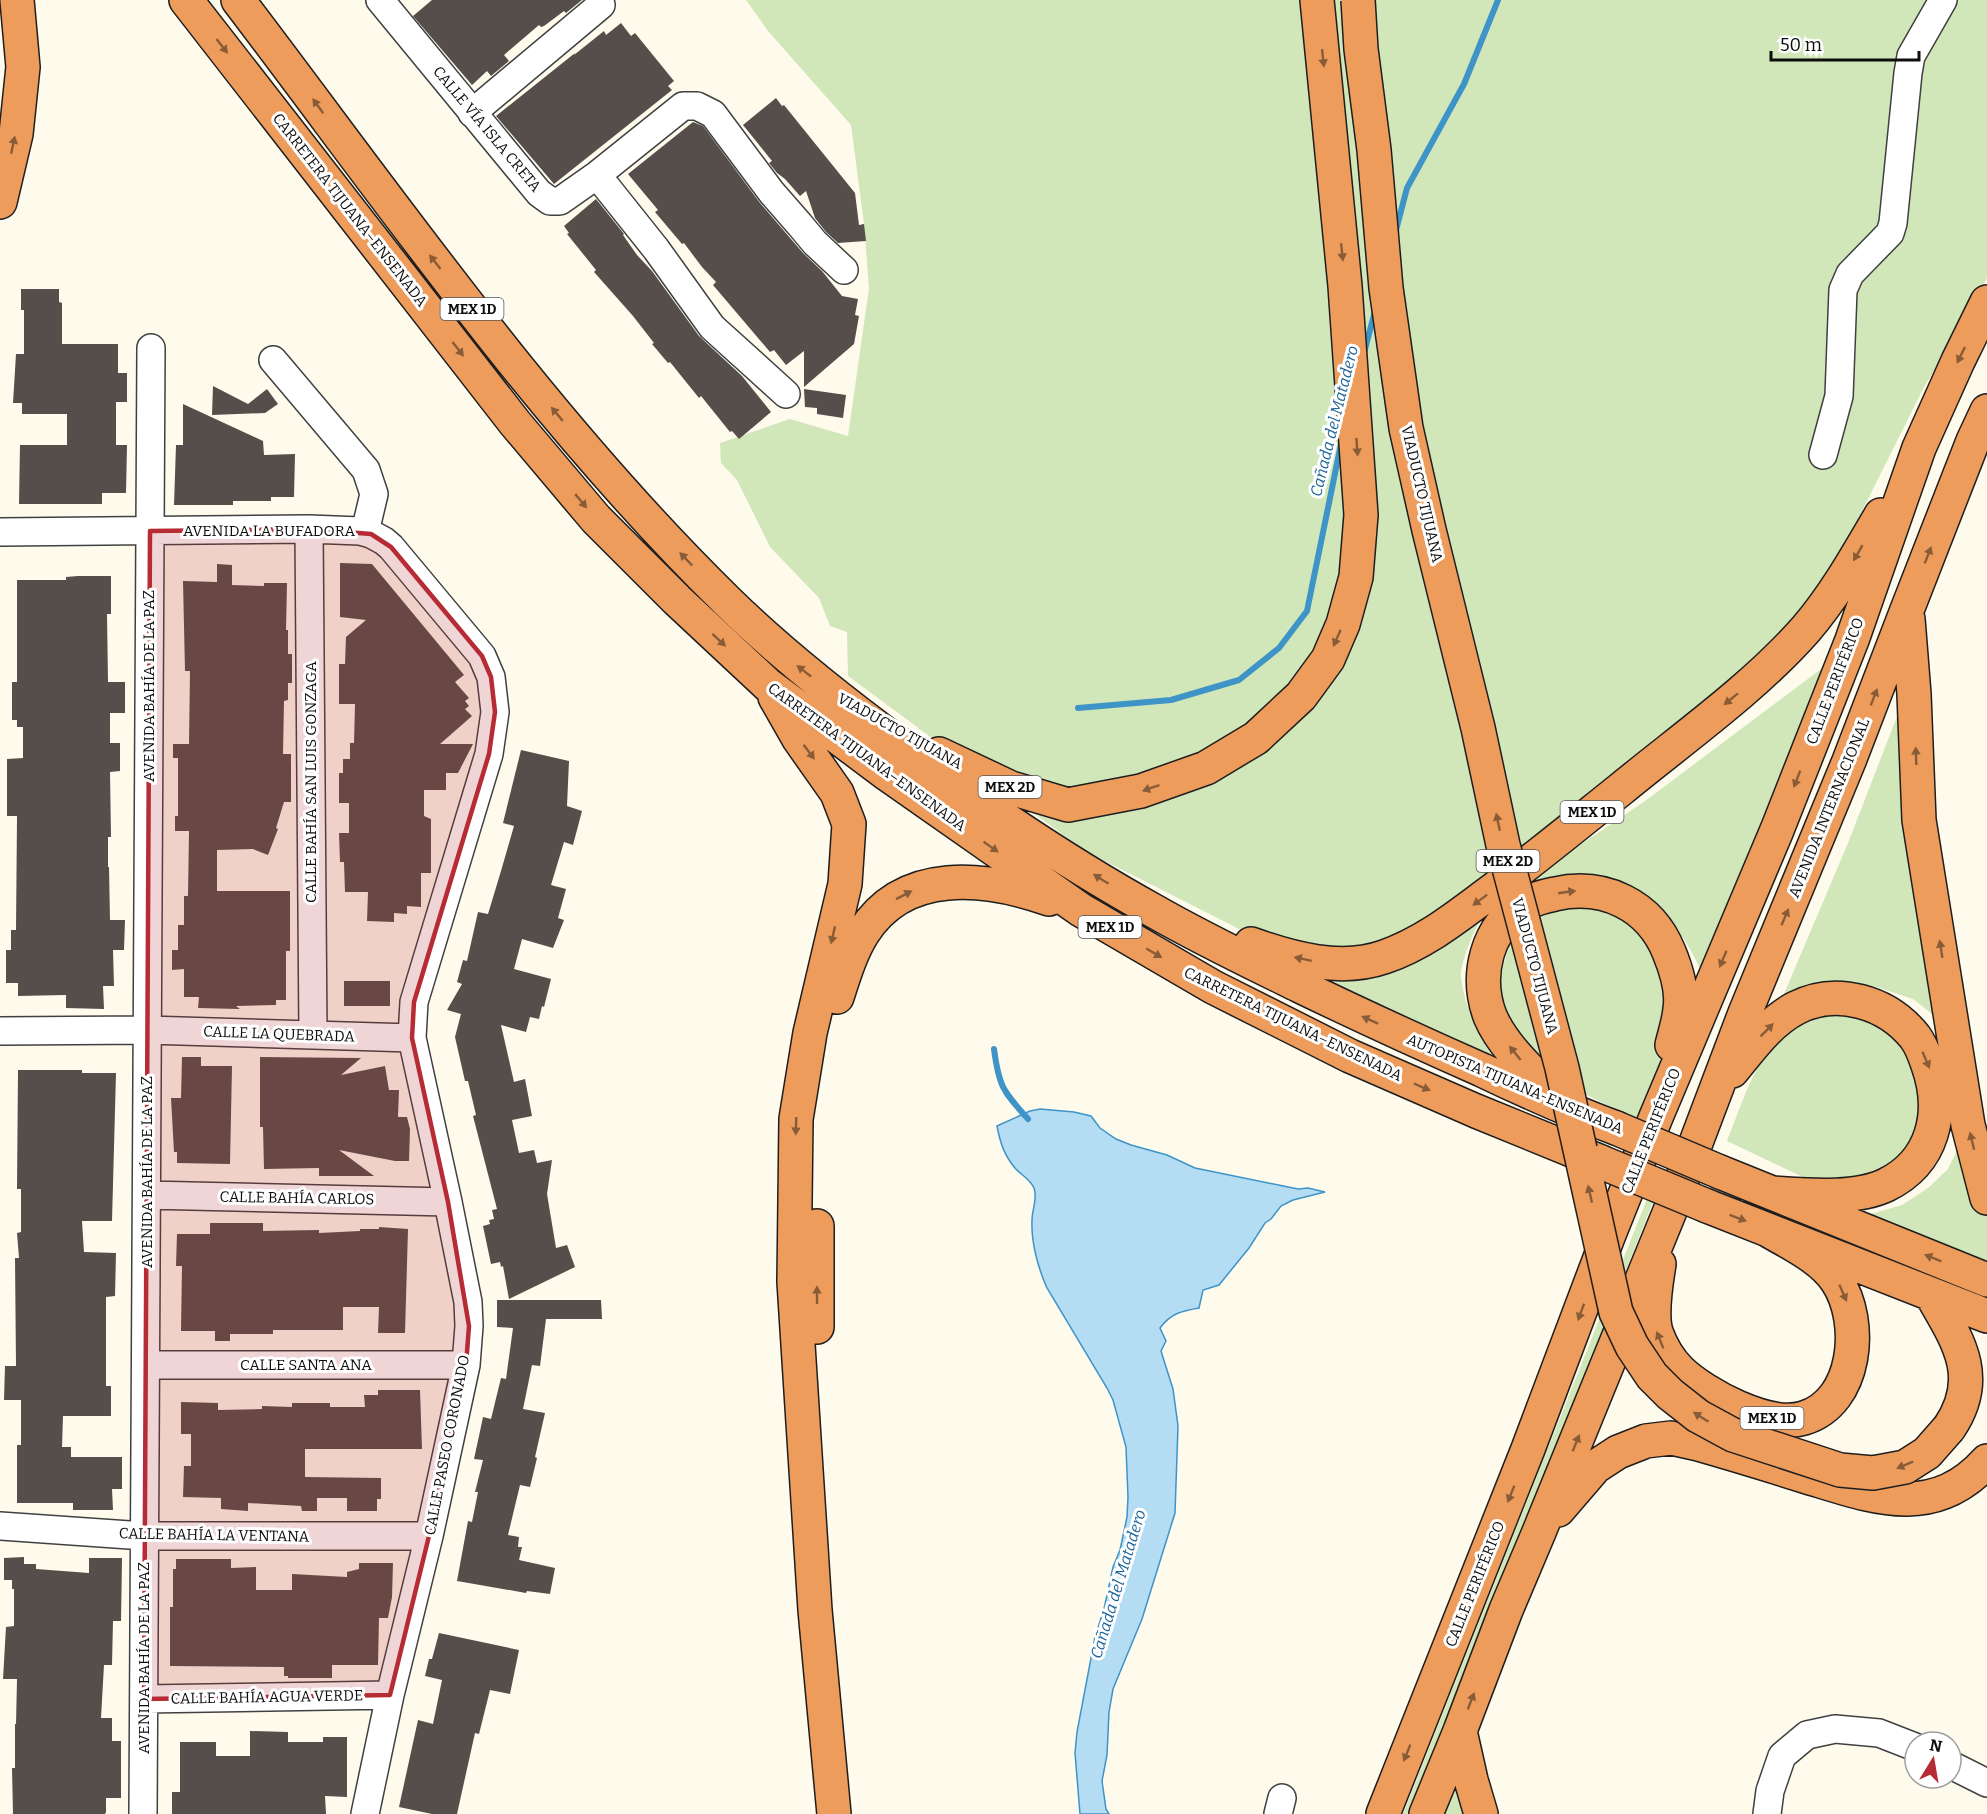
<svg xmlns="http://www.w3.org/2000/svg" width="1987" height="1814" font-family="Bitter,serif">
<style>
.green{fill:#d1e7b9}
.water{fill:#b4ddf3;stroke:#3e93c7;stroke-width:1.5}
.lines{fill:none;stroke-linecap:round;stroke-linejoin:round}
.stream{stroke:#3e93c7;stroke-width:6}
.building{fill:#554e4a}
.minor-casing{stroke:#404040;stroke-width:30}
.highway-casing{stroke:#1e1e1e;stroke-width:36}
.minor{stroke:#fff;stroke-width:27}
.highway{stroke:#ee9c5c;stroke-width:33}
.highway-bridge-casing{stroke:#1e1e1e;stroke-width:36;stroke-linecap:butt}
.highway-bridge{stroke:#ee9c5c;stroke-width:33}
.oneway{fill:#895c38}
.marked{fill:#b62b34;fill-opacity:0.2;stroke:#b62b34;stroke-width:4.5;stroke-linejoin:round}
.labels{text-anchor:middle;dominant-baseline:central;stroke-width:6;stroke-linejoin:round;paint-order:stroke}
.shield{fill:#fff;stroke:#565656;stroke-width:1.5}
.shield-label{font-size:14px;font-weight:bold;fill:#0d0d0d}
.street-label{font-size:15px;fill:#0d0d0d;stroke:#fff}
.water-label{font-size:16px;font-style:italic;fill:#1c6499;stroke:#fff}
</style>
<rect width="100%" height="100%" fill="#fefbed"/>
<path class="green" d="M746,0H1987V278L1922,391L1832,571L1786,635L1419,936L1360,957L1253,936L1085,851L848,676L847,632L830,626L819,598L770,547L737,480L721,463L720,443L790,419L848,436L869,288L864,224L851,125L768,31Z
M1833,660L1703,975C1695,957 1674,917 1657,908C1646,902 1622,897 1609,894C1592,889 1574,880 1556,878C1537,876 1500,897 1487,910C1478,919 1459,965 1461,977C1465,1010 1480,1037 1497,1064L1322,977L1453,931L1645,801Z
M1913,675L1987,1195V1266L1864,1216L1902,1205L1928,1188L1948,1169L1959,1146L1942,1022L1913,999L1880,988L1856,982L1833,983L1775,1015L1848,843Z
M1586,903L1640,921L1680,1024L1648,1125L1556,1080L1529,1060L1501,1008L1500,976L1512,938L1528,920L1559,907Z
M1827,1015L1850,1016L1900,1030L1932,1105L1906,1160L1840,1186L1805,1178L1727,1141C1750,1084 1760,1033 1827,1015Z
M1647,1199L1653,1202L1410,1814H1403Z
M1457,1778L1472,1814H1443Z"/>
<path class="water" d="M1040,1109L1074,1112L1091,1116L1100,1128L1116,1139L1131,1145L1167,1155L1195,1168L1298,1189L1308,1188L1325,1192L1293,1200L1281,1206L1271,1219L1265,1223L1249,1248L1219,1285L1203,1290L1199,1308C1182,1311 1171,1313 1160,1328L1166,1341L1161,1351L1173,1389L1178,1426L1175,1513L1142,1619L1113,1689L1109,1712L1107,1755L1102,1781L1106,1809L1109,1814H1080L1075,1753L1077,1732L1095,1637L1104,1609L1113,1567L1120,1550L1127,1517L1128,1497L1126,1447L1113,1400L1107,1388L1047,1288C1038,1268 1031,1242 1032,1220C1032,1210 1038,1197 1034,1188C1030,1179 1021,1175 1015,1168C1004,1155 1000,1142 997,1126L1030,1111Z"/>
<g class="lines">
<path class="stream" d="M1395,234L1407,188L1464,84L1498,0
M1364,353L1375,311
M1078,708L1171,700L1239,680L1279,648L1307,611L1342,439
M994,1049C999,1087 1003,1091 1028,1119"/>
</g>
<path class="building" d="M432,0H582L566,13L564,11L544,26L541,27L539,25L504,55L509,61L491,76L487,71L472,85L413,16Z
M621,23L631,36L635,33L674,81L668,86L672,90L554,184L496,116L575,53L574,55L604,31L606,35Z
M776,98L782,106L784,105L855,193L859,225L864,224L866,241L838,243L826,232L815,218L806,191L800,196L785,179L777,173L769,163L772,161L743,125Z
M693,122L703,126L760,203L803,253L822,271L842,296L858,299L855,315L859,316L854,344L804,387V351L786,365L774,350L770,352L713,285L716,282L702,267L684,243L682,244L655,212L658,210L628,174Z
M596,199L624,234L623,235L637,255L652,271L699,336L742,376L771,412L739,439L732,431L730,432L701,396L699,398L670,362L668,363L652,344L654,343L633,316L594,272L596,270L567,234L569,233L564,226Z
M21,289H59V302L62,303V344H118V373H127V402H116V445H127L126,493H102V504H19L20,445H67V414H22V403H13L16,354H24V310H21Z
M213,386L248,404L267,389L278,404L265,413L212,415Z
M804,389L846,395L843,418L817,414V408L805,407Z
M183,404L263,441L264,455L295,454L294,497H271V501H233V505H174L176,445H183Z
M340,563L372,564L464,675L455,682L469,698L465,701L469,706L465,709L472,716L440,744H473L458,773H446V790H424V816L431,819V873H421V907L407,906V914L394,913V922L367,921L368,892H345L344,862H340L339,833H349V803H339V773H343V759H350V743H354L355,704H339V664H345L346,637L366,620L340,617Z
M217,564L232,565V585L264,586V583H287L286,630H288V654H292V683H288V700L284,701L283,754H291V802H284L276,828L278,829L268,855L253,849L217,850V891H290V951H286V1000H276V1005L236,1006L240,1009L198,1008L199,997H184V969L172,970V950H178V925H184V896H188L189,831H175V816H178V758H173V744H189L190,671H185L183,581L217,582Z
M78,576H111V614H107L108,682H125V713H110V743H120V771L110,772L111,837H108V867H109L110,920H125L124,950H113L114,986H103L104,1009L66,1008V995L18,996V983H6V950H11V930H16L17,816H7V759L23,758V727H17V720H12V682H17V580H66V577Z
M521,750L569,761L567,806L582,811L573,845L564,842L551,885L566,889L558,918L564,920L553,948L522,939L514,969L551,979L544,1007L542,1006L539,1019L530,1017L526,1032L501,1025L514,1082L525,1079L532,1116L512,1120L519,1153L534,1150L537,1163L552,1160L547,1194L556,1248L567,1245L575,1267L509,1299L503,1266L501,1267L500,1262L491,1264L483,1226L490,1224L489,1220L494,1219L492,1210L497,1209L473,1116L476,1115L468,1081H465L455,1037L461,1014L447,1010L462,984L457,982L463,960L467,961L478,912L488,914L501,871L514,826L503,823Z
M344,981H390V1006H344Z
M182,1057H201V1066H232L230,1164L177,1163V1152H174L171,1098H181Z
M260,1057L361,1058L341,1075L385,1066L389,1090H399L398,1117H407L410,1129L409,1161H395L339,1150L374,1176H319V1168L264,1169L263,1127H260Z
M18,1070H82V1073H116L112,1221H82L84,1252L116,1253L115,1296L106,1297V1386H111V1416H63L62,1447H71V1457H122V1489H112L113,1510H73V1503H17V1445H21V1400H4L5,1366H16L15,1258H19L17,1233L21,1232V1189H17Z
M210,1223H263V1231L319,1230V1233L360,1231V1229H379V1227L408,1229L405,1333H378L379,1307H343V1330H273V1334H230V1341H215V1331H181L182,1266H176L177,1234H210Z
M497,1300H601L602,1319H546L540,1366L532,1365L523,1409L545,1413L535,1457L537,1458L530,1487L520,1485L508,1535L519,1537L518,1547H522L519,1560L555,1568L550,1594L527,1591L526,1593L457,1581L468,1521L472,1522L478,1492H475L483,1460L474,1459L479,1436L483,1417L491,1419L501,1378L506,1379L513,1328L497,1327Z
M378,1390H420L422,1449H305V1477L381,1478V1499H377V1511H347V1498H317V1511H302L301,1506L248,1503V1511L221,1509V1498L183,1497L184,1466H191V1434H181V1402L218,1403V1410L262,1409V1406L292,1407V1403H330V1407H365L364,1395H378Z
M24,1557V1564H36V1569L89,1573V1558H122L121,1621H113L112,1665H104L101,1718H112V1741H121V1798H106V1812L105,1814H13L12,1768H15V1724H16L17,1679H3L6,1627L14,1626V1589H12V1580H4V1558Z
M176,1559H231V1568L256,1567V1590H292V1574L347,1577V1572L359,1569V1563H393L392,1597L388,1618H379L378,1665H332V1678H288V1676H284V1667L170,1666V1607H173V1569H176Z
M439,1633L519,1650L510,1694L490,1690L479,1734L475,1733L457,1814H432L399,1807L418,1720L433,1724L442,1680L425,1676L429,1659H432Z
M250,1731L288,1732V1742H323V1737H347V1797L325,1796L326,1814H172V1792H180V1742H216V1756H250Z"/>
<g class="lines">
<defs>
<path id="minor" d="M380,0L539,193L550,201H560L597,175L683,106H697L713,114L772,193L800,225L815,243L844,270
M472,113L601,5
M597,175L656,249L712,327L786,394
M273,360L366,470L374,494L365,532
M1823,455L1839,396L1843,290L1850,274L1890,233L1893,223L1908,73L1911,56L1943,0
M309,529L313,1035
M0,532L309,529L360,531L371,534L384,541L391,547L482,656L491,677L495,712L489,754L414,1002L412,1038L448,1202L468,1302L469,1326L466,1365L429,1536L390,1695L365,1814
M0,1031L147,1030L412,1038
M147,1195L448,1202
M146,1365H466
M0,1526L144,1536H429
M144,1699L390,1695
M1951,1765L1987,1783
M143,1814L151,348
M1278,1814L1282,1798
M1767,1814L1770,1791L1782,1756L1807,1735L1835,1729L1879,1733L1915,1747"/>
<path id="highway" d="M186,0L515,423L596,519L677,600L768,685L887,774L1081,910L1213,987L1350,1056L1476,1111L1601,1162
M238,0C394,205 542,420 727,601C781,654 841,701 902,746C982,805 1067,863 1154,911C1201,938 1251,962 1300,986C1360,1015 1421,1043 1482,1070C1526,1091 1570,1111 1616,1128
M0,202L16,134L23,67L17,0
M1908,619L1914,694L1919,820L1968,1125L1987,1198
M775,697L799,739L837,793L849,824L845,884L810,1033L796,1119L794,1282L815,1610L834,1814
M939,754L1011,788L1068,805L1141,791L1206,768L1256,738L1301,696L1328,659L1343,624L1356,577L1361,515L1345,286L1317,0
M1251,944C1293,959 1341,972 1384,957C1422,944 1453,920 1485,896C1531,862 1576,825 1621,789C1683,738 1753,689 1806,629C1836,594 1858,554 1881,515
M837,997C844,975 851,952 863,933C904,867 986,877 1049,899
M1732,1071C1751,1048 1769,1022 1796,1008C1837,987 1887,1002 1915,1037C1921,1045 1925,1056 1928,1065C1945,1113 1933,1162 1886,1185C1855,1200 1806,1195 1773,1193
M1556,1097C1533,1073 1503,1047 1490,1016C1475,976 1486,927 1525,904C1534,899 1545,896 1555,894C1604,883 1650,905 1669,952C1676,969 1683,990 1680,1009C1679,1021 1675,1033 1672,1045
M1720,1172L1987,1280
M1707,1206L1987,1316
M1659,1264C1656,1282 1651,1315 1656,1332C1661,1346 1669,1360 1680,1371C1705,1395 1769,1429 1804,1418C1857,1402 1864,1322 1837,1281C1822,1258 1791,1244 1768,1230
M1931,1294C1957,1339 1984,1377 1949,1428
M817,1327V1226
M1558,1510L1595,1467L1618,1452L1646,1441L1671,1438L1698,1444C1733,1454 1769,1465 1804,1476C1871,1496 1932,1522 1987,1461
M1460,1731L1471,1780L1481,1814
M1383,1814L1528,1449L1608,1237L1656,1117L1777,830L1852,640L1919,448L1958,361L1987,302
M1426,1814L1460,1731L1506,1610L1539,1532L1672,1206L1745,1013L1849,761L1907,610L1973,441L1987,411"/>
</defs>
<use href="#minor" class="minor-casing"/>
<use href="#highway" class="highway-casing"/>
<use href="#minor" class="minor"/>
<use href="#highway" class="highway"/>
<defs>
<path id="highway-bridge" d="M1358,0L1361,49L1374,150L1386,288L1406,428L1429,530L1478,728L1503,845L1562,1068L1616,1312L1632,1346L1652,1376L1670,1394L1698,1416L1733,1435L1840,1470L1873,1473L1905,1467L1927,1453L1949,1428
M1616,1128L1720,1172
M1601,1162L1707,1206"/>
</defs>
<use href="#highway-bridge" class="highway-bridge-casing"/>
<use href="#highway-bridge" class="highway-bridge"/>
</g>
<defs><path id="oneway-solid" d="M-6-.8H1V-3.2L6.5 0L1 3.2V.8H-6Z" transform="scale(1.5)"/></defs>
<g class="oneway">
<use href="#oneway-solid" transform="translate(222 46) rotate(52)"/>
<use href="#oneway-solid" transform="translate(1323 58) rotate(84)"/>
<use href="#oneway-solid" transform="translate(318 106) rotate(-126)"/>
<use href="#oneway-solid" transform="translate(13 145) rotate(-78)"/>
<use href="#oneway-solid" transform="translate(1342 252) rotate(84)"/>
<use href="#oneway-solid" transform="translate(435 262) rotate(-128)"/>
<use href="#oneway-solid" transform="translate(458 349) rotate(52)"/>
<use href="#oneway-solid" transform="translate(1961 355) rotate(116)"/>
<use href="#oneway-solid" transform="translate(557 414) rotate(-130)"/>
<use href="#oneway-solid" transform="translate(1357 447) rotate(86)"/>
<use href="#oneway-solid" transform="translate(581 501) rotate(50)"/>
<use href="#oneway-solid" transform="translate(1858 553) rotate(120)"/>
<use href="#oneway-solid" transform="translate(1928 555) rotate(-69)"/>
<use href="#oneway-solid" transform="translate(686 559) rotate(-134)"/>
<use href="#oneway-solid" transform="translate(1337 638) rotate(114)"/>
<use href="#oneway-solid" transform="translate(719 640) rotate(43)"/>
<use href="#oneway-solid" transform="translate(804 671) rotate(-142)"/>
<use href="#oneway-solid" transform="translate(1874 697) rotate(-69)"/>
<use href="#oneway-solid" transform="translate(1731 699) rotate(141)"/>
<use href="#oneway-solid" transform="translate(809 752) rotate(53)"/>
<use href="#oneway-solid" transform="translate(1916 756) rotate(-92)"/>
<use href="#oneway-solid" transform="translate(1797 779) rotate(111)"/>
<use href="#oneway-solid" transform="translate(1151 788) rotate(161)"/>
<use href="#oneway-solid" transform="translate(1498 822) rotate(-102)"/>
<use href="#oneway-solid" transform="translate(991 847) rotate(35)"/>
<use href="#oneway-solid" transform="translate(1101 879) rotate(-148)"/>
<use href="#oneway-solid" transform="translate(1567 892) rotate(-8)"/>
<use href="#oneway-solid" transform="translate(904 895) rotate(-27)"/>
<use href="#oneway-solid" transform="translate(1480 900) rotate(143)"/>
<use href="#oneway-solid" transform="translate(1785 917) rotate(-67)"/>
<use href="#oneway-solid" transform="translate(833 935) rotate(103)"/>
<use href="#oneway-solid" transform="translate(1941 949) rotate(-99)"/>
<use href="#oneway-solid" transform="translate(1154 953) rotate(30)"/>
<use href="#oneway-solid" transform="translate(1303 959) rotate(-168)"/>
<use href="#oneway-solid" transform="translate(1723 959) rotate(113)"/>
<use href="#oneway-solid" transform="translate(1370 1020) rotate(-156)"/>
<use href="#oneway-solid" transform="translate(1767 1030) rotate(-45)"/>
<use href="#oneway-solid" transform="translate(1515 1053) rotate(-129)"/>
<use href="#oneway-solid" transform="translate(1926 1060) rotate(67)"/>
<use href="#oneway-solid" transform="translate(1422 1087) rotate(23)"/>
<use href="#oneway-solid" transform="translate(796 1126) rotate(92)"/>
<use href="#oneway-solid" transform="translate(1972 1141) rotate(-104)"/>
<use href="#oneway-solid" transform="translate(1590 1194) rotate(-103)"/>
<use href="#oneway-solid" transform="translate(1738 1218) rotate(21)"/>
<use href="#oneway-solid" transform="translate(1933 1258) rotate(-158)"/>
<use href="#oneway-solid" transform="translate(1843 1293) rotate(66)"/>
<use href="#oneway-solid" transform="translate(817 1295) rotate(-90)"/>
<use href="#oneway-solid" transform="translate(1581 1312) rotate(110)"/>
<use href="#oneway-solid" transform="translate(1660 1340) rotate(-112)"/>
<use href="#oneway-solid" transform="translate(1701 1417) rotate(-148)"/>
<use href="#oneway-solid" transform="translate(1576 1443) rotate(-68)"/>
<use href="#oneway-solid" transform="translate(1905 1465) rotate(157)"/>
<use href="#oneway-solid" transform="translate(1511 1494) rotate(112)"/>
<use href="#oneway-solid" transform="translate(1471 1701) rotate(-69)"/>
<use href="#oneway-solid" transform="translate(1407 1753) rotate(112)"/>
</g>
<path class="marked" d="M309,529L371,534L391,547L482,656L491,677L495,712L489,754L414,1002L412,1038L448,1202L469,1326L466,1365L429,1536L390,1695L144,1699L150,531Z"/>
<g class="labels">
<g class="shield">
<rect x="440.5" y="298" width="63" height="22" rx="4.5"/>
<rect x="978.5" y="776" width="63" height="22" rx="4.5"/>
<rect x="1560.5" y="801" width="63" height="22" rx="4.5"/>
<rect x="1476.5" y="850" width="63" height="22" rx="4.5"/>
<rect x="1078.5" y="916" width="63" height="22" rx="4.5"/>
<rect x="1740.5" y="1407" width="63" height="22" rx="4.5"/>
</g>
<g class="shield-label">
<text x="472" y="309">MEX 1D</text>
<text x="1010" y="787">MEX 2D</text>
<text x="1592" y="812">MEX 1D</text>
<text x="1508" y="861">MEX 2D</text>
<text x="1110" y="927">MEX 1D</text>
<text x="1772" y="1418">MEX 1D</text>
</g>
<g class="street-label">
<text transform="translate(487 129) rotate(50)">CALLE VÍA ISLA CRETA</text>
<text transform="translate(350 210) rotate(52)">CARRETERA TIJUANA–ENSENADA</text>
<text transform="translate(1422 494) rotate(77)">VIADUCTO TIJUANA</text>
<text x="269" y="531">AVENIDA LA BUFADORA</text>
<text transform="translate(1835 681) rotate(-69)">CALLE PERIFÉRICO</text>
<text transform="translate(149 686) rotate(-90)">AVENIDA BAHÍA DE LA PAZ</text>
<text transform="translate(900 731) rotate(29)">VIADUCTO TIJUANA</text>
<text transform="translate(867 757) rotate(36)">CARRETERA TIJUANA–ENSENADA</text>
<text transform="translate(311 782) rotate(-90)">CALLE BAHÍA SAN LUIS GONZAGA</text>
<text transform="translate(1829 808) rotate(-68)">AVENIDA INTERNACIONAL</text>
<text transform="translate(1535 966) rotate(75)">VIADUCTO TIJUANA</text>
<text transform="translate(1293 1024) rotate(26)">CARRETERA TIJUANA–ENSENADA</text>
<text transform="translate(279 1034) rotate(2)">CALLE LA QUEBRADA</text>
<text transform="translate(1515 1084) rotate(23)">AUTOPISTA TIJUANA-ENSENADA</text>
<text transform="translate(1651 1131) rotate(-68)">CALLE PERIFÉRICO</text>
<text transform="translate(147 1172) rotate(-90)">AVENIDA BAHÍA DE LA PAZ</text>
<text transform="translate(297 1198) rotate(1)">CALLE BAHÍA CARLOS</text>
<text x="306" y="1365">CALLE SANTA ANA</text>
<text transform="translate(447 1445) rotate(-79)">CALLE PASEO CORONADO</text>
<text transform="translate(214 1535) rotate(1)">CALLE BAHÍA LA VENTANA</text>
<text transform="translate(1475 1584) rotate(-68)">CALLE PERIFÉRICO</text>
<text transform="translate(144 1658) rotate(-90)">AVENIDA BAHÍA DE LA PAZ</text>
<text transform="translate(267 1697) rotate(-1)">CALLE BAHÍA AGUA VERDE</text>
</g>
<g class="water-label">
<text transform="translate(1334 421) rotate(-76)">Cañada del Matadero</text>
<text transform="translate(1118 1584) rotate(-73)">Cañada del Matadero</text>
</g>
</g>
<g transform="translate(1933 1760) rotate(11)"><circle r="28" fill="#ffffff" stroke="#9e9e9e" stroke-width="1.5"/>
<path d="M0-4.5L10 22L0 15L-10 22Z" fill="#b62b34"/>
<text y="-9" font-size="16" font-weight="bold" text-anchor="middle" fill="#0d0d0d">N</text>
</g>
<path d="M1771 51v9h148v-9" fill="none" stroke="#0d0d0d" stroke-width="3"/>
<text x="1780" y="51" font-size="18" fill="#0d0d0d" stroke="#ffffff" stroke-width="4.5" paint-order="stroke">50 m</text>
</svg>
